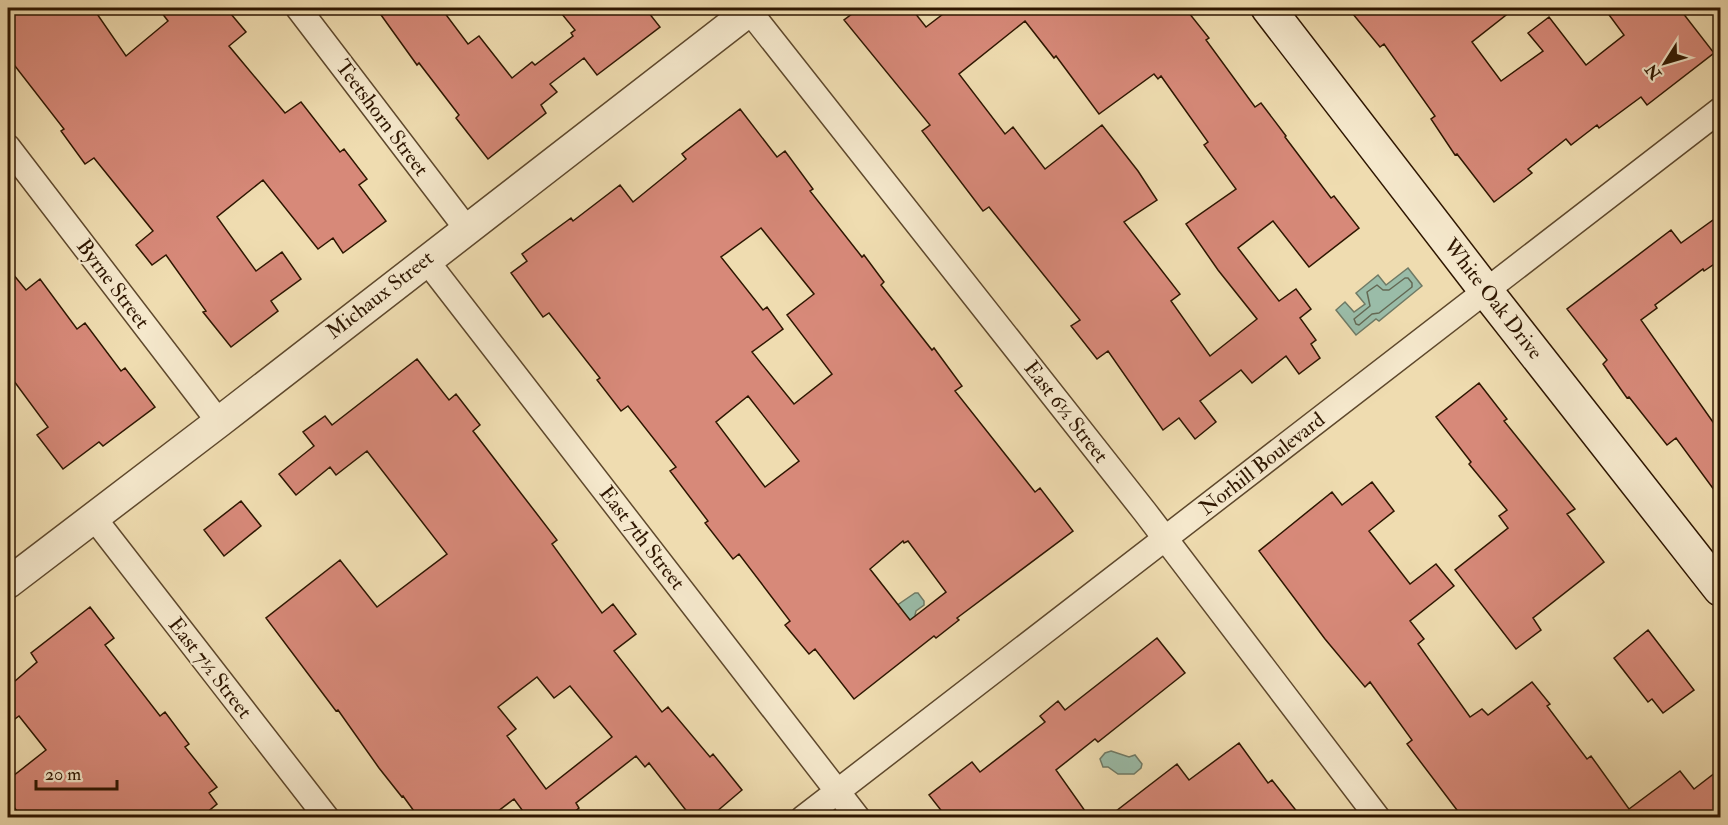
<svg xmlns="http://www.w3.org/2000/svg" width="1728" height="825" font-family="'IM FELL Double Pica',serif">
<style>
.water{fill:#9abca8;stroke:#6f7a65;stroke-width:1.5}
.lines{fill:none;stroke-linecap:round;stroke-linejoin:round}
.shore{stroke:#646954;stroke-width:1.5}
.building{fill:#d78979;stroke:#2e1600;stroke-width:1.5;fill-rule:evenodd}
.minor-casing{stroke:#5e482c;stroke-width:27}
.tertiary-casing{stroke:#5e482c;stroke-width:33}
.secondary-casing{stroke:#2e1600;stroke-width:36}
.minor{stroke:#f5e8cc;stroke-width:24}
.tertiary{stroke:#f5e8cc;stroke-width:30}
.secondary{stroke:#f5e8cc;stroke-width:33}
.labels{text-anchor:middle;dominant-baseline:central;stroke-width:4.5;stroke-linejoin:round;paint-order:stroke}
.street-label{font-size:21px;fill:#2e1600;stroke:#f5e8cc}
</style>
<rect width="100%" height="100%" fill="#efdcb0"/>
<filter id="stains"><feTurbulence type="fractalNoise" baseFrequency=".00333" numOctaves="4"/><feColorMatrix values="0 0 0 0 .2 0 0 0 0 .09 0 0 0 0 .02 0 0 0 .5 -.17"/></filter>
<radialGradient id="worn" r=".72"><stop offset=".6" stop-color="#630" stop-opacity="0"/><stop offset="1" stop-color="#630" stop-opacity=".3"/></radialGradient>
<path class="water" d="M1408,268L1422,286L1379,321L1376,319L1356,335L1336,310L1345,302L1354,312L1365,304L1356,293L1378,275L1386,285Z
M915,593H918L924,601V605L916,611L915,615L925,628L913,637L896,606Z
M1111,751L1129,757L1135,755L1142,764L1141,768L1134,774H1118L1108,767H1103L1100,759L1105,753Z"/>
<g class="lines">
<path class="shore" d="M1405,278H1408L1412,283V287L1379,313L1372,314L1359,325L1356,324L1354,319L1370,306L1367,292L1377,285L1383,290H1389Z"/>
</g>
<path class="building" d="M19,8H93L126,56L168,21L158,8H226L246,32L229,46L285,113L301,102L340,152L344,149L367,179L359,185L386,221L343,253L333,238L318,249L263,180L217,217L256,271L282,252L301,279L271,301L278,311L231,347L203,312L206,311L166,255L152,265L136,245L153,231L94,158L85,164L61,131L64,129L8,57V17Z
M376,8H441L468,44L479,36L512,78L532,62L535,65L573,36L571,33L575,30L557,8H645L660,27L597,75L584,58L550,84L557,92L541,105L546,113L488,159L456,118L459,115L419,63L417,65Z
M860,8H911L926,27L951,8H1185L1209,38L1206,40L1255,107L1261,103L1286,136L1285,137L1331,198L1334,196L1359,228L1309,267L1273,221L1238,248L1279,301L1296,289L1311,309L1300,318L1316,340L1311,344L1320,358L1299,374L1286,356L1252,383L1241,370L1200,401L1216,422L1195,439L1179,418L1163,430L1108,351L1097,359L1071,326L1080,320L989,207L983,211L922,131L930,125L844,20ZM1025,21L1054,58L1056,56L1099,114L1154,74L1158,79L1161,76L1208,142L1204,145L1236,189L1186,224L1218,270L1257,319L1210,356L1171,301L1180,294L1124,222L1157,200L1138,171L1102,125L1045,169L1013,127L1005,134L959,74Z
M1348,8H1515L1472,42L1501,81L1543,51L1528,33L1549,17L1586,65L1624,35L1604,8H1679L1714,53L1647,105L1641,97L1599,128L1597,125L1571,145L1566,139L1528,169L1532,173L1494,202L1457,154L1455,155L1431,119L1435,116L1384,44L1380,47Z
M740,109L777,157L785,151L813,189L810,191L862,257L864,255L884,282L881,285L932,350L934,348L962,386L955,391L1035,492L1040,488L1073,531L957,618L959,620L936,638L934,636L854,699L815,649L809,654L785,625L790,621L739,554L733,559L705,523L708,521L670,471L676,467L628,406L621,411L597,380L600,378L549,313L543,317L511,273L527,261L522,254L571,218L573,221L620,185L633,202L686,159L682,154ZM761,228L814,294L787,315L832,374L794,404L752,352L783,329L767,307L763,310L721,257ZM748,396L799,461L765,487L716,422ZM903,541L904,543L908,541L946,592L910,620L870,569Z
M1720,215V260L1704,271L1703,269L1655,305L1657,308L1641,320L1720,432V498L1676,438L1667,445L1629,397L1627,398L1603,364L1607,360L1567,309L1671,230L1681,243Z
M8,268L26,290L40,279L77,329L85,323L121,371L125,368L155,407L103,446L99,442L63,469L37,435L48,427L8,373Z
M417,359L449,400L456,394L480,425L473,431L557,540L552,544L602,613L613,604L636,634L614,651L662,712L668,707L710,757L713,754L742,790L709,818H692L649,763L645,767L636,756L576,803L579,808L567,818H528L514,799L489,818H419L403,796L402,797L379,768L338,710L336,711L266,618L340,560L377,607L447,554L367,451L336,475L330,467L296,495L279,474L314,446L303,432L325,416L332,425ZM537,677L554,698L570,686L612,737L546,789L507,736L516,729L498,707Z
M1479,383L1507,419L1504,421L1575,509L1567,514L1604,562L1533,618L1541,630L1516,649L1455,570L1508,528L1499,516L1507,510L1469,464L1471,462L1436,417Z
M1372,482L1394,511L1369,531L1410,584L1436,564L1454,586L1410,621L1424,639L1418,644L1470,717L1482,709L1488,715L1532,682L1550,704L1547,706L1587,759L1591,756L1629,809L1680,771L1694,789L1720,769V818H1463L1407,744L1412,740L1370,682L1365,687L1325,639L1259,551L1332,492L1342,505Z
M241,501L261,526L224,556L204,530Z
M90,607L114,638L105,645L160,716L165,712L189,744L185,747L217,787L209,793L217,804L200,818H22L8,799V780L46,750L19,716L8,724V687L37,662L31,653Z
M1648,630L1694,690L1663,713L1652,699L1648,702L1614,658Z
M1157,638L1185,673L1098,742L1095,739L1056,770L1090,818H947L929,795L972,762L980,772L1045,722L1040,716L1058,701L1065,710Z
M1239,743L1268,783L1272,780L1302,818H1107L1177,764L1189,780Z"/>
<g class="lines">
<defs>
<path id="minor" d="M298,8L466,228
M747,8L1145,512L1378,818
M8,147L219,422
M426,260L858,818
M94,518L327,818
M803,818L1720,110"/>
<path id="tertiary" d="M8,583L219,422L753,8"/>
<path id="secondary" d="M1268,8L1486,291L1720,589"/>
</defs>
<use href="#minor" class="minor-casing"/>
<use href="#tertiary" class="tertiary-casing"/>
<use href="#secondary" class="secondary-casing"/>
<use href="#minor" class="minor"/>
<use href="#tertiary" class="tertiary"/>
<use href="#secondary" class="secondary"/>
</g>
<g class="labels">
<g class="street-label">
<text transform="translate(382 118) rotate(53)">Teetshorn Street</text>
<text transform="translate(113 284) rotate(53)">Byrne Street</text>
<text transform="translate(380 295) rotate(-38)">Michaux Street</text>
<text transform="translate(1493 299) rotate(52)">White Oak Drive</text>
<text transform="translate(1066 412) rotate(52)">East 6½ Street</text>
<text transform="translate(1262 464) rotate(-38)">Norhill Boulevard</text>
<text transform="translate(642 538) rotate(52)">East 7th Street</text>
<text transform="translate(210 668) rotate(52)">East 7½ Street</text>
</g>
</g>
<rect width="1728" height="825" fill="none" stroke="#efdcb0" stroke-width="30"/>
<rect x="9" y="9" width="1710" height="807" fill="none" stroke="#2e1600" stroke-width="3"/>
<rect x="15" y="15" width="1698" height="795" fill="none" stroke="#2e1600" stroke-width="1.5"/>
<g transform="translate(1665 63) rotate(233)" stroke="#f5e8cc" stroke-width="4.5" paint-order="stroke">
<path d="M0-4.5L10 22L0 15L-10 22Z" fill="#2e1600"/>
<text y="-9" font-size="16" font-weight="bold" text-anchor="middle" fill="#2e1600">N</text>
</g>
<path d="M36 780v9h81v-9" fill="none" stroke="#2e1600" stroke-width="3"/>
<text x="45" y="780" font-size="18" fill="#2e1600" stroke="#f5e8cc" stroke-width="4.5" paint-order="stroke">20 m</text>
<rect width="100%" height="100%" filter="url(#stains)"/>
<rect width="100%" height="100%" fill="url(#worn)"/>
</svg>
